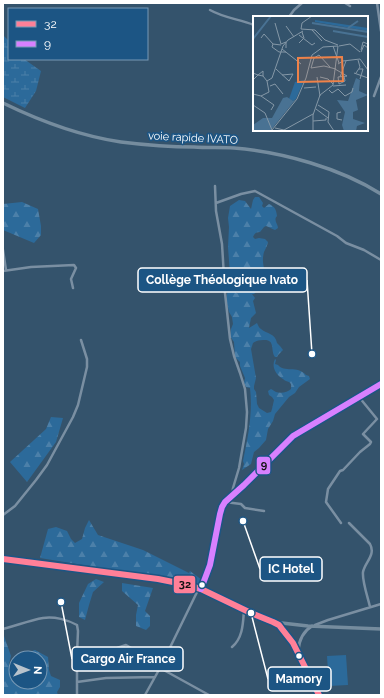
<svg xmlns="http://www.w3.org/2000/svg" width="384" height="698" font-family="Raleway,sans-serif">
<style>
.forest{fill:url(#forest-firs)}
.wetland{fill:url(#wetland-marsh)}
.green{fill:#2c6a9a}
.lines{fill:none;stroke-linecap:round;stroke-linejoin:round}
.minor{stroke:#7a8fa2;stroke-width:2.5}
.tertiary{stroke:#7a8fa2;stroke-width:3}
.secondary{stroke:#758c9e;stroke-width:3.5}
.bus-1-casing{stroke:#1c5584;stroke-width:9}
.bus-2-casing{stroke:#1c5584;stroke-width:9}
.bus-1{stroke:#ff8098;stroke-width:6}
.bus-2{stroke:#d880ff;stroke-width:6}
.bus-dot{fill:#fff;stroke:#1c5584;stroke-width:1.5}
.labels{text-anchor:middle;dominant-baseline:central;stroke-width:3.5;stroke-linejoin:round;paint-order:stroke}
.street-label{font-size:11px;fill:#fff;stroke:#1c5584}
.inset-river{fill:none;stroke:#497293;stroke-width:2}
.inset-road{fill:none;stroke:#8598a7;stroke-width:1}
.view{fill:#ee8249;fill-opacity:0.15;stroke:#ee8249;stroke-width:2}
.inset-edge{fill:none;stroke:#fff;stroke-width:2}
.leader{fill:none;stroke:#fff;stroke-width:1.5}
.callout-dot{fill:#fff;stroke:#1c5584;stroke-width:1.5}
.callout{fill:#1c5584;stroke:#fff;stroke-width:1.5}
.callout-label{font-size:12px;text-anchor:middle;font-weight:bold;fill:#fff}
.line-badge{stroke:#1c5584;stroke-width:1.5}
.pale-badge-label{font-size:11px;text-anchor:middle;font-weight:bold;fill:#111}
</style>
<defs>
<pattern id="forest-firs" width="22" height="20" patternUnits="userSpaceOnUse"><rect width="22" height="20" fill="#2c6a9a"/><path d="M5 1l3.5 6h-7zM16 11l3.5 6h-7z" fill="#4c80a9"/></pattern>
<pattern id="wetland-marsh" width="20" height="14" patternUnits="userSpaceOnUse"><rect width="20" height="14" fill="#2c6a9a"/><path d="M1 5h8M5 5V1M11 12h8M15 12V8" fill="none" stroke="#4c80a9"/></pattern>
</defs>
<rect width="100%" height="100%" fill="#34536c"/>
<path class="forest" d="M255,197H259L263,203L262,206L264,208L269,204C275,207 276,209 277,216C273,220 278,224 278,228L275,230C271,229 270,227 266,226L264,227L260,232C256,232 255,233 253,237L255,239L259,238L265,239L268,242C267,246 266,248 264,252C262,259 263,265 265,272L258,284L256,292L254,294H252L255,298L253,301L256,313L251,318L249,328L257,323C258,325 259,328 261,329C267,334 275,333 277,343L280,346L283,350L278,355L277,357H275C270,350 276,339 263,340C259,340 256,341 253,343L251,349L256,378L254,386V389L256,392L257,404L259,408L267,413L271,412L272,409L274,400L272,397L269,395L268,391L271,389C273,390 274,391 276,392C281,394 288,392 291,389C291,386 292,384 289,382C287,381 285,381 283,379C276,375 271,367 275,359L276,360L275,364L278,365C284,373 297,365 306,375L309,376L310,379L299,387L295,393L289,397L275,414L273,421L268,429L266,440L259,448L254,452L251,464L242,470L244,464L243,461C248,437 253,413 250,388L246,387L244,383L245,378L240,366V362L235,357L234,342L230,336L231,329L233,324L232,317L229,312L226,299L228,290L231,287L235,290L236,293H238L239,286L240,284L233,280L230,274L228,247L229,227L228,218L230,206L239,200L245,201L251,209L253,200Z
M22,202L38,209L41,226V235L34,243L3,230V204Z
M51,417L63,418L56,442L27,482L10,462L46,429Z
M89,520L98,535L143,550L189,573L190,571L202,580L200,584L40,558L48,529L56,527L67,531L71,539L75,543L82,539L85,528Z
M96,579L104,582L93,592L89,605L85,620L79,617V603L88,584Z
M122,583L153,588L145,611L150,616V626L146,630L136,626V615L138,605L122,591Z
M3,633L11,656L9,664L13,671L16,670V682H40V658H25L26,653L35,650L48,657L49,670L51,676L60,680V687L57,692L58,695H3Z"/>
<path class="wetland" d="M3,35L9,41V59H24L41,71L36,91L25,108L3,97Z"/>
<path class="green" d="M346,655L348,685L329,686L327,656Z"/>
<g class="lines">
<path class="minor" d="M345,3L350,6
M377,3L381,31
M210,10C224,18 239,19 254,25
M289,17L294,10L302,3
M374,96L381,77
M215,186L216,211L222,244L225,293L230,339L234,356L240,373L245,389L247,412L246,428L239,468L233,488L232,495
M216,203L241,194L255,191L337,236L346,243L364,250L381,260
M3,250L6,270
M3,271L31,267L74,265L76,268L71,279L73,288
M225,502L241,504L245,508L264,511
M3,515L15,506L36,480L47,465L73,417L78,405L87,367V359L81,340
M341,523L326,502L328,489L340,471L343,470L360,452L370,444L371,442L363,434L377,419L359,397
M349,523L370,544C376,555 365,562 363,572C362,581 368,598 370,607
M201,589L210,565L220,514L222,507L225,502L244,485L293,436L381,384
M315,625L328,620L381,604
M3,629C15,626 31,620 43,618C54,616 68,620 77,625L78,631L77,654V695
M232,647C243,638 243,623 244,610
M77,654L117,648L126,645L159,664L160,668L209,695
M77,682L106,678L155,677
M145,695L160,668L199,588"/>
<path class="tertiary" d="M275,623L282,629L293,643L319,695
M298,651C299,641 302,632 312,626"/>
<path class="secondary" d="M3,103C40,121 80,136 121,142C145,145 170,147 194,147C207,148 221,147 234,148C282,152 340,168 381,194
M3,559L158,579L183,584L201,589L251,613L273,622L308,626L381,629"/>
<defs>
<path id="bus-1" d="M3,559L158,579L183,584L201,589L251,613L273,622L279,625L282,629L293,643L319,695"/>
<path id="bus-2" d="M201,589L210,565L220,514L222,507L225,502L244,485L293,436L381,384"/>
</defs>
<use href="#bus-1" class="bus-1-casing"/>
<use href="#bus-2" class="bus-2-casing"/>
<use href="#bus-1" class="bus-1"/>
<use href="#bus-2" class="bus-2"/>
</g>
<g class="bus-dot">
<circle cx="202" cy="585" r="3.5"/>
<circle cx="299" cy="656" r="3.5"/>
</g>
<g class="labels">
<g class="street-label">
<text transform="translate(193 138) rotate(3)">voie rapide IVATO</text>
</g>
</g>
<g transform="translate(253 16)">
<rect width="115" height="115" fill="#34536c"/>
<path d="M62,4L115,12V15L62,6Z" fill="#2c6a9a"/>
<path d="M51,64L43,83L40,85L36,83L42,66Z" fill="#2c6a9a"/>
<path d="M103,62L107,64L106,75L115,79L103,84L105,94L100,96V103L112,107L104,110L103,115H91L89,109L92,96L84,84L95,85ZM34,81L40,85L43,83L18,114L0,115V109L10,102H19L30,82Z" fill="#497293"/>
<path class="inset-river" d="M59,7L115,16M95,12L105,5M80,15L115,21M0,23L18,0"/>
<path class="inset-road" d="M59,0L49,7L48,13L62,14L72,24L85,29M22,7L28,28L33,26V32M33,10L41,21M59,14L69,25M46,19L59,29L62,27M8,22L11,18L20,28L28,29M46,27L51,22L49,16M20,28L19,31L26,36H33M80,30L86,47M86,30L97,28L107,36M29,33L48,48M108,34L110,26L115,28M108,36L111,29L115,32M107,43L115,54M85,48L90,45L107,43M58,52L61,42L66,39L77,51M58,52L71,50L83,53M23,53L36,65M82,53L94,60M106,53H110L107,63M0,57L5,59L10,55V60L14,65M101,57L115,62M103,57L107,51L105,44M29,59L40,58L36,65M91,60L92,65L86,68L85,61L94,60M64,61L67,80M67,61L75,63L80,68M87,61L93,45M0,64L5,59L10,60M17,70L22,68L30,78M80,70L93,69M51,72L63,71M76,74L79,77L85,73L92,80L99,76L100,72M0,78L8,80L16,76L14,65L19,62L30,30L35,24L50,15M8,80L21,89L18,94M0,89L12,97L19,114L44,83L53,62L59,39L70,31L85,30M65,89L76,96L75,106L81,115M63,93L75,102M88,96L84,97V103L89,104M60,105L73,104V102M22,112L31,114L60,98M60,115V99L67,79L80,69L85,30"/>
<path class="view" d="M89,41L90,65L45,66V42Z"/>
<rect width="115" height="115" class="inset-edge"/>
</g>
<path class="leader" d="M312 354L307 280M243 521L260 569M61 602L72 659M251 613L268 679"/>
<g class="callout-dot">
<circle cx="312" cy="354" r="4"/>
<circle cx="243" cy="521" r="4"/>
<circle cx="61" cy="602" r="4"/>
<circle cx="251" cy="613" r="4"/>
</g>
<g class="callout">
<rect x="138" y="268" width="169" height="24" rx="4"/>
<rect x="260" y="557" width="62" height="24" rx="4"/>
<rect x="72" y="647" width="111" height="24" rx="4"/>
<rect x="268" y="667" width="63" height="24" rx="4"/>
</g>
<g class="callout-label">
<text x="222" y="284">Collège Théologique Ivato</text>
<text x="291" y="573">IC Hotel</text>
<text x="128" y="663">Cargo Air France</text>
<text x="299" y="683">Mamory</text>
</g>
<g class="line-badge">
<rect x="256" y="456" width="15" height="19" rx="4" fill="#d880ff"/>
<rect x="173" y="575" width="23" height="19" rx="4" fill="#ff8098"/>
</g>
<g class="pale-badge-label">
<text x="264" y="469">9</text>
<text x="185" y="588">32</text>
</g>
<rect width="384" height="698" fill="none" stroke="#ffffff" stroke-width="8"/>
<rect x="8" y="8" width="140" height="52" fill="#1c5584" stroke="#7799b5"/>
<rect x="16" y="21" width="20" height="6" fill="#ff8098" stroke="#7799b5"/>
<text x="44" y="28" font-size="12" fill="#ffffff">32</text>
<rect x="16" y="41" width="20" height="6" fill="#d880ff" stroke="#7799b5"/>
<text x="44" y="48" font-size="12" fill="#ffffff">9</text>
<g transform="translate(28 670) rotate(91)"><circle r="19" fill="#1c5584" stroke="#7799b5"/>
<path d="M0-3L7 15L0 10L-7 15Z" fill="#b8c3cc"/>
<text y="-6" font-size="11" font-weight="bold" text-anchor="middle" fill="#ffffff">N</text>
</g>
</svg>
